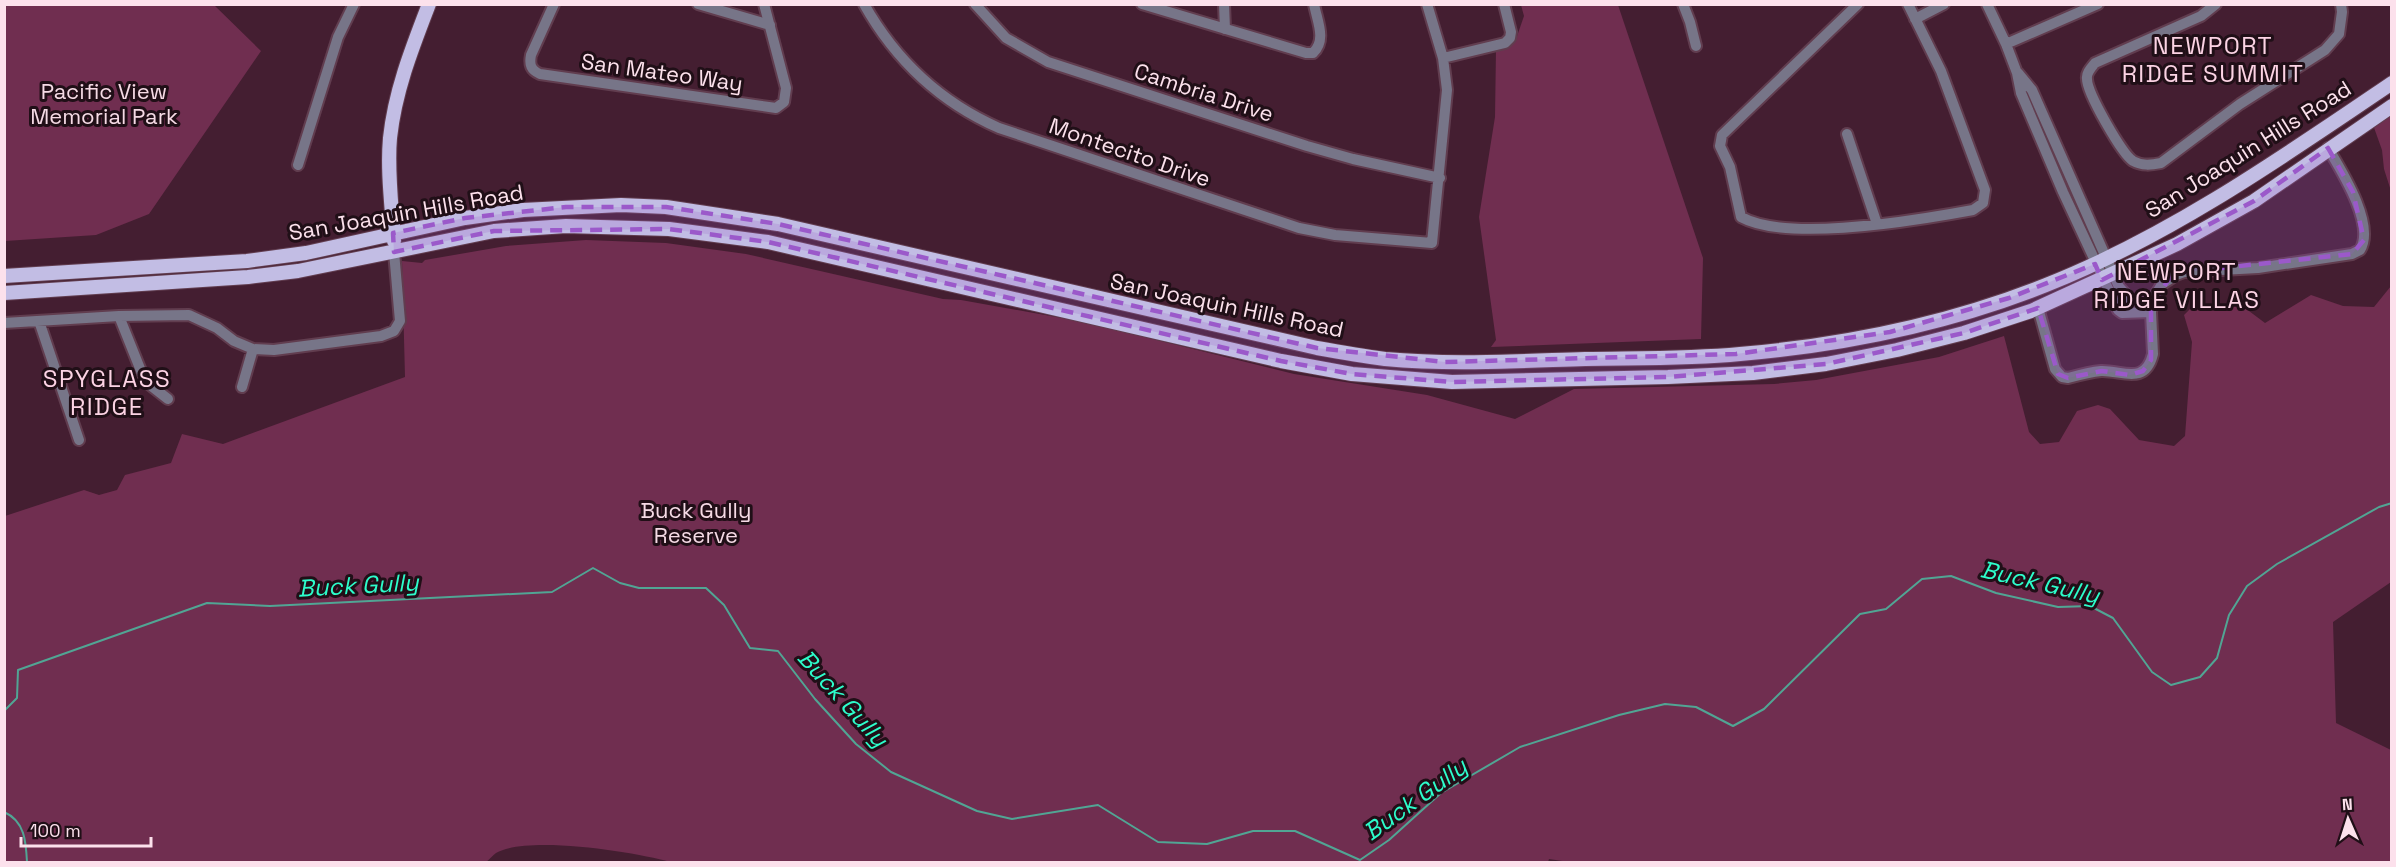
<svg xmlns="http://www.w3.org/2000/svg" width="2396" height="867" font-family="'Space Grotesk',sans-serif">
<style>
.green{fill:#702e50}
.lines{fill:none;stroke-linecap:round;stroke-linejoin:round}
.stream{stroke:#51a594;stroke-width:2}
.minor-casing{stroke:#613d4f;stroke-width:14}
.major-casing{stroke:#613d4f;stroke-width:16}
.minor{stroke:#777588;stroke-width:10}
.major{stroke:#c2bde4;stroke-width:14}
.marked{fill:#9b59ca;fill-opacity:0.2;stroke:#9b59ca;stroke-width:4.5;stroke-dasharray:12 8;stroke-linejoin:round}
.labels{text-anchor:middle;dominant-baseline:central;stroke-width:6;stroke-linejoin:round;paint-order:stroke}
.street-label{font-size:22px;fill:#fce1ec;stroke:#200f17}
.park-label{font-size:22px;fill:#f5dae5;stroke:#200f17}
.neighbourhood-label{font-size:24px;letter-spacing:1.5px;fill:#fcd3e4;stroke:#200f17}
.water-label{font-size:24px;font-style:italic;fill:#2dfdcb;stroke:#200f17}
</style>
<rect width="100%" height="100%" fill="#441e31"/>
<path class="green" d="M5,4L214,5L261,51L149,214L96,235L5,241Z
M1521,5H1618L1703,258L1701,339L1491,347L1496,340L1479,217L1495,117L1496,49L1515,42L1524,16Z
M2391,108V191L2384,169L2382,150L2372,122Z
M586,240L666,243L746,254L943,299L961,300L1084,322L1294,374L1427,395L1515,419L1574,389L1774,384L1816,380L1939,357L2004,336L2029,432L2040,444L2059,442L2077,411L2098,405L2110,409L2139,440L2174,446L2185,436L2192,342L2184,315L2193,306L2241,305L2265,323L2311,295L2343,306L2374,307L2391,286V582L2333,622L2336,723L2391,750V862H1569L1549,859L1548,862H670C635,852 528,835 496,853C493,855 489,860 486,862H5V516L84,490L99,495L117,490L125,475L171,463L182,434L223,444L405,377L402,261L422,263L425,260L506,246Z"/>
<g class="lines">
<path class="stream" d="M4,711L17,698L18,670L207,603L270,606L552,592L593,568L620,583L639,588H706L724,605L750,648L778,651L815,699L856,744L891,772L977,811L1012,819L1098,805L1158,842L1207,844L1253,831H1295L1360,860L1389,840L1441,793L1520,747L1619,715L1665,704L1696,707L1733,726L1764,709L1860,614L1886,609L1922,579L1951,576L1996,593L2058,607L2090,606L2113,618L2152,672L2171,685L2200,677L2217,658L2229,615L2247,586L2277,564L2379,507L2392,503
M4,812C25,821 26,842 27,862"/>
<defs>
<path id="minor" d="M554,4L531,55C529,65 531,70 540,74L776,108L784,102L786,88L764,4
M698,4L770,25
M864,4C896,61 940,102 999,128L1299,228L1335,235L1432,243L1447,90L1443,58L1427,4
M975,4L1006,38L1048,62L1307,146L1353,159L1440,178
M1142,4L1306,53H1313C1327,40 1317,21 1314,4
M1224,4L1225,29
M1683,4L1690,22L1696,46
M1858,4L1722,135L1720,146L1730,167L1741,217C1788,243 1919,220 1973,210L1983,203L1985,190L1941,71L1908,4
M1987,4L2006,44L2017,73L2021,93L2063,192L2118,310L2122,313L2151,312
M2216,4L2201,16L2095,63C2091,68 2086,73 2087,79C2087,93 2122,154 2133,161C2142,166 2151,165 2161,163L2240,104L2325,50L2339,34L2342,12L2341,4
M1915,19L1944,4
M2006,44L2098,4
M1443,58L1505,43L1510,38L1511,32L1504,4
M2018,73L2032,90L2119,287L2132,301L2152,303
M1847,134L1877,224
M298,165L338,37L354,4
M2038,308L2055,369L2062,377L2068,378C2079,375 2090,372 2101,371C2122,370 2145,386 2153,354L2151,312L2153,299L2162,284L2176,275L2184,272L2258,268L2352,254L2360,250C2376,225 2341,170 2328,148
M119,316L145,381L168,399
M39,321L79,440
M4,323L119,316L189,315L217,328L234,341L253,349L274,350L381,336L394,331L400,321L394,252
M242,387L253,349"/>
<path id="major" d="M394,241C392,207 387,172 390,138C395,91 412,48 429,4
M4,276L247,261L306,253L465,218L523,210L621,205L666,207L778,224L1317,348C1339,352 1362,356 1385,359C1451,365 1519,361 1585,359C1637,358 1688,359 1740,354C1844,345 1948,324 2046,285C2168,237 2283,157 2392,83
M4,293L248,277L298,271L494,231L566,226L669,229L768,242L1281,361L1352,374L1452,382L1668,377L1753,373L1826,364L1897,350L1964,333L2031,311L2177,244L2254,201L2392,106"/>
</defs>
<use href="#minor" class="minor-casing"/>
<use href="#major" class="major-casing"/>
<use href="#minor" class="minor"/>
<use href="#major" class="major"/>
</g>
<path class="marked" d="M2328,148L2353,192L2364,240L2352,254L2184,272L2169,279L2151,307V360L2143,371L2130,375L2102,371L2068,378L2058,374L2038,308L1964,333L1826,364L1668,377L1452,382L1352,374L1281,361L768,242L669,229L494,231L394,252L393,233L465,218L566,207H666L778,224L1317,348L1445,362L1736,354L1890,332L2009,298L2095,264L2102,280L2254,201Z"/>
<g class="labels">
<g class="street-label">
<text transform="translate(662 72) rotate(8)">San Mateo Way</text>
<text transform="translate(1204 92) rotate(18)">Cambria Drive</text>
<text transform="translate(2248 149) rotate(-32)">San Joaquin Hills Road</text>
<text transform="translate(1130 152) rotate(19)">Montecito Drive</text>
<text transform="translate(406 212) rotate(-10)">San Joaquin Hills Road</text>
<text transform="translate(1227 305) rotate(12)">San Joaquin Hills Road</text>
</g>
<g class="park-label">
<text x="104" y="91">Pacific View<tspan x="104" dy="25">Memorial Park</tspan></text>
<text x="696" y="510">Buck Gully<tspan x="696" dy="25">Reserve</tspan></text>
</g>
<g class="neighbourhood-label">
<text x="2213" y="45">NEWPORT<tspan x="2213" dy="28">RIDGE SUMMIT</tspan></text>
<text x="2177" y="271">NEWPORT<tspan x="2177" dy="28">RIDGE VILLAS</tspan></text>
<text x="107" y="378">SPYGLASS<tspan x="107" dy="28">RIDGE</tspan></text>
</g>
<g class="water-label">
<text transform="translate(2040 582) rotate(13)">Buck Gully</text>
<text transform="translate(358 585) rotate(-3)">Buck Gully</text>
<text transform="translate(843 698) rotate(48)">Buck Gully</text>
<text transform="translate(1415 799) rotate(-36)">Buck Gully</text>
</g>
</g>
<rect width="2396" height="867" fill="none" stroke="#fce1ec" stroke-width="12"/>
<g transform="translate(2348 819) rotate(357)" stroke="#200f17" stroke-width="4.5" paint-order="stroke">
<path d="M0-4.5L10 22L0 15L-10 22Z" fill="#fce1ec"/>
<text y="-9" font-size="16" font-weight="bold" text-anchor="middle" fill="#fce1ec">N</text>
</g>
<path d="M21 837v9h130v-9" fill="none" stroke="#fce1ec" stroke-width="3"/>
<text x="30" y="837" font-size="18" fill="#fce1ec" stroke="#200f17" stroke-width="4.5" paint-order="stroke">100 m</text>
</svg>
